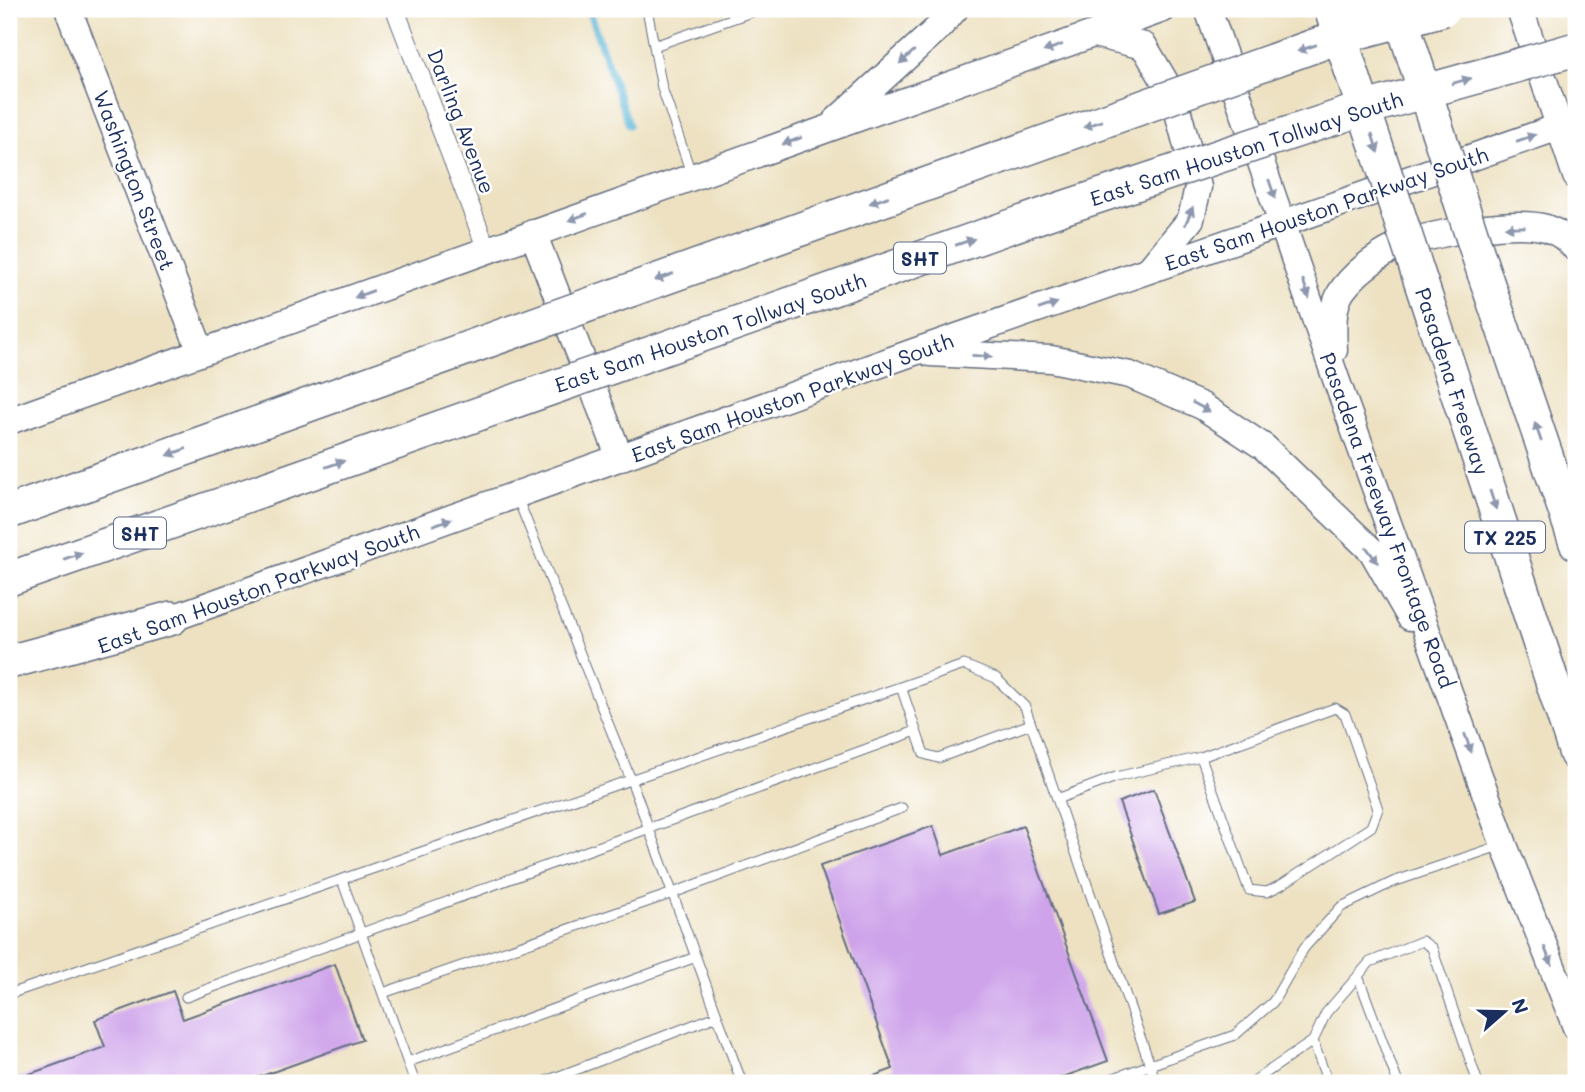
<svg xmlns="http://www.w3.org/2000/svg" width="1585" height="1092" font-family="Mali,sans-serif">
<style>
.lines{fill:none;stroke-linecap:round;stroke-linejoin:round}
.stream{stroke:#5ab6d8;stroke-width:7}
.building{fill:#cea3ea}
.lane-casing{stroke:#646d81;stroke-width:11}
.street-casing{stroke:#646d81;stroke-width:20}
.secondary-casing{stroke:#646d81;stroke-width:29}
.highway-casing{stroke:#646d81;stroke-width:36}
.lane{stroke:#fff;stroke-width:9}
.street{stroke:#fff;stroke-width:18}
.secondary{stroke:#fff;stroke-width:26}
.highway{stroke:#fff;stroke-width:33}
.highway-bridge-casing{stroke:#646d81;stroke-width:36;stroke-linecap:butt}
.highway-bridge{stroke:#fff;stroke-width:33}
.oneway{fill:#8d97ae}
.labels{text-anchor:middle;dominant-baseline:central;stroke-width:5;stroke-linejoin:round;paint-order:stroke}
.shield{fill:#fff;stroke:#5f6d8e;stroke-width:2}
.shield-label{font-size:19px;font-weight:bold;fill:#1b2f5e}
.street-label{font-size:21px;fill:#1b2f5e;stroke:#fff}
</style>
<rect width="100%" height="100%" fill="#fff"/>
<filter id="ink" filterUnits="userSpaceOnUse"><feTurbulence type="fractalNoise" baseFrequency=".0143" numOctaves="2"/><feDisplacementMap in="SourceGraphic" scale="14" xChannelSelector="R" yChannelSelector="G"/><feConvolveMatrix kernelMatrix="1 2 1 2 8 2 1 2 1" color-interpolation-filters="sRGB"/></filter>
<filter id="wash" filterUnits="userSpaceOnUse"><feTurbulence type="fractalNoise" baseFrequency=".00686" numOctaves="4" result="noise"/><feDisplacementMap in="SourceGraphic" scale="28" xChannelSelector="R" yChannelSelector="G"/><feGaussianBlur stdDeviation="1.57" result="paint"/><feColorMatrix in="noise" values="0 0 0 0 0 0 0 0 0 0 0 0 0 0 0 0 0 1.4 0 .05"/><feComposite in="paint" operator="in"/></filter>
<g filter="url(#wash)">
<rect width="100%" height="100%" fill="#ede1c1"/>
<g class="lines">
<path class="stream" d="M588,9L629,125"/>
</g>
<g id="blocks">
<path class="building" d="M1154,789L1195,902L1159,914L1119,802Z
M933,826L943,855L1023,826L1108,1061L1046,1083H860V1081L893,1069L820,866Z
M335,964L362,1040L242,1083H10V1081L105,1047L95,1020L173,991L183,1019Z"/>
</g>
</g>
<g filter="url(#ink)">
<use href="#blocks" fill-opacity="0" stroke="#646d81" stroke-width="2"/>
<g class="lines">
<defs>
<path id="lane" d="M647,9L662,88L692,176
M654,46L760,9
M517,497L631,780L742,1083
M901,687L924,754L938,758L1031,724
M1057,799L1116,777L1201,757L1335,708L1345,714L1378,809L1371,827L1281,885L1267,892L1249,890L1201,757
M342,880L415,1083
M1358,976L1398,1083
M383,993L673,893L902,808
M9,994L964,665L996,678L1025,707L1150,1065L1100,1083
M186,997L916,731
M408,1062L696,957
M541,1083L717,1016
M1156,1083L1150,1065L1235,1035L1273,1002L1304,948L1341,907L1393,882L1502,845
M1251,1083L1313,1041
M1328,1083L1313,1041L1326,1013L1370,962L1422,941L1432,948L1478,1083"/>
<path id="street" d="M395,9L487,250"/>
<path id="secondary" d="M68,9L201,352
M1208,9L1336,379L1504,845L1576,1027
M1520,9L1576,176
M1094,34L1144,46L1174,97L1198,187L1191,219L1149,270
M837,120L938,28L955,9
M533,233L620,458
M1334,350C1333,330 1331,304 1344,288C1358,270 1382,252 1404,244C1434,233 1515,219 1546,228C1558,232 1568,239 1576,249
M930,353L1051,359L1130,375L1202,406L1264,447L1372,551L1410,617
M9,421L1163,9
M156,624L914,352L1576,121"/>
<path id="highway" d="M1484,273L1576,543
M1433,319L1576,754
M9,512L241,429
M9,579L271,487
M9,662L172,618"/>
</defs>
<use href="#lane" class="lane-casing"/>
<use href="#street" class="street-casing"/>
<use href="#secondary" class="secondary-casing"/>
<use href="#highway" class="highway-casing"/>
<use href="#lane" class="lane"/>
<use href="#street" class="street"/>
<use href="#secondary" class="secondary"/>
<use href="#highway" class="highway"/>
<defs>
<path id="highway-bridge" d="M1331,9L1433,319
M1398,9L1484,273
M241,429L1336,38L1444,9
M271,487L1063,208L1359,110L1576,49"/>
</defs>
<use href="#highway-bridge" class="highway-bridge-casing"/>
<use href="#highway-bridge" class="highway-bridge"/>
</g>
<defs><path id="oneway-solid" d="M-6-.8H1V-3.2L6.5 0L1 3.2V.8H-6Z" transform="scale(1.75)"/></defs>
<g class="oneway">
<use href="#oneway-solid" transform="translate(1053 48) rotate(160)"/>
<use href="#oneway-solid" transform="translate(1307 48) rotate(161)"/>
<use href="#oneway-solid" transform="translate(907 57) rotate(138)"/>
<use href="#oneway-solid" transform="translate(1461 81) rotate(-16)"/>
<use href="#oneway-solid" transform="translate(1093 124) rotate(161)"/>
<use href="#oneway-solid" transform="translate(1526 138) rotate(-19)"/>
<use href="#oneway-solid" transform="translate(792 141) rotate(160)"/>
<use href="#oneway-solid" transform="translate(1375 143) rotate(72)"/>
<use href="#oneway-solid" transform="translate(1272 189) rotate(71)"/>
<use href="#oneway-solid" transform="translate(879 200) rotate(160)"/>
<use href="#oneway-solid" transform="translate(1189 216) rotate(-67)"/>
<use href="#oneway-solid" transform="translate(578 217) rotate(160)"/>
<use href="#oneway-solid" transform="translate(1515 227) rotate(179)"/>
<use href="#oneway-solid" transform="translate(965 242) rotate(-19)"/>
<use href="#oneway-solid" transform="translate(664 277) rotate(160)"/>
<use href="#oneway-solid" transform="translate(1306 289) rotate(71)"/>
<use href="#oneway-solid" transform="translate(364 294) rotate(160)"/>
<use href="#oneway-solid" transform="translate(1048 306) rotate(-19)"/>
<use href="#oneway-solid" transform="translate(982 356) rotate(3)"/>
<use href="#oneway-solid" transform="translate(1201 407) rotate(28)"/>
<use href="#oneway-solid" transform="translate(1538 432) rotate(-109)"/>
<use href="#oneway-solid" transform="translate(177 452) rotate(160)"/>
<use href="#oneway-solid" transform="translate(335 464) rotate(-19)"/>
<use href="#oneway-solid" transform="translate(1493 500) rotate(72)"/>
<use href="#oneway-solid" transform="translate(442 522) rotate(-20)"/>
<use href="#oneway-solid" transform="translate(1372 555) rotate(54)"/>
<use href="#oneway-solid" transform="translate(73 556) rotate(-19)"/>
<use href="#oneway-solid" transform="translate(1468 743) rotate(70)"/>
<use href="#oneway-solid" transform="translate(1548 956) rotate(68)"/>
</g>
</g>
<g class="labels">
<g class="shield">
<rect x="894" y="242.5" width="52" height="31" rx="5"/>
<rect x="114" y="517.5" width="52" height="31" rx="5"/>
<rect x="1465" y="521.5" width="80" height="31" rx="5"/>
</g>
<g class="shield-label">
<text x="920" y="258">SHT</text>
<text x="140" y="533">SHT</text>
<text x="1505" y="537">TX 225</text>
</g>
<g class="street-label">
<text transform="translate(462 121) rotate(69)">Darling Avenue</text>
<text transform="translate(1246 148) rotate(-18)">East Sam Houston Tollway South</text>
<text transform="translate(135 180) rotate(69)">Washington Street</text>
<text transform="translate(1326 208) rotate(-19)">East Sam Houston Parkway South</text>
<text transform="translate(710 332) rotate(-19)">East Sam Houston Tollway South</text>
<text transform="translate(1453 381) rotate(72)">Pasadena Freeway</text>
<text transform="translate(792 397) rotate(-20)">East Sam Houston Parkway South</text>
<text transform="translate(1388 520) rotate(70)">Pasadena Freeway Frontage Road</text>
<text transform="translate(258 588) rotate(-20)">East Sam Houston Parkway South</text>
</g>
</g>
<rect width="1585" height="1092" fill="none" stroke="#fff" stroke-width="35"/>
<g transform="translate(1504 1012) rotate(70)" stroke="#ffffff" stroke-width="5" paint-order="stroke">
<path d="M0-5L12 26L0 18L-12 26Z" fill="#1b2f5e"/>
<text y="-10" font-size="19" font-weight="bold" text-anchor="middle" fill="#1b2f5e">N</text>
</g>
</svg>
